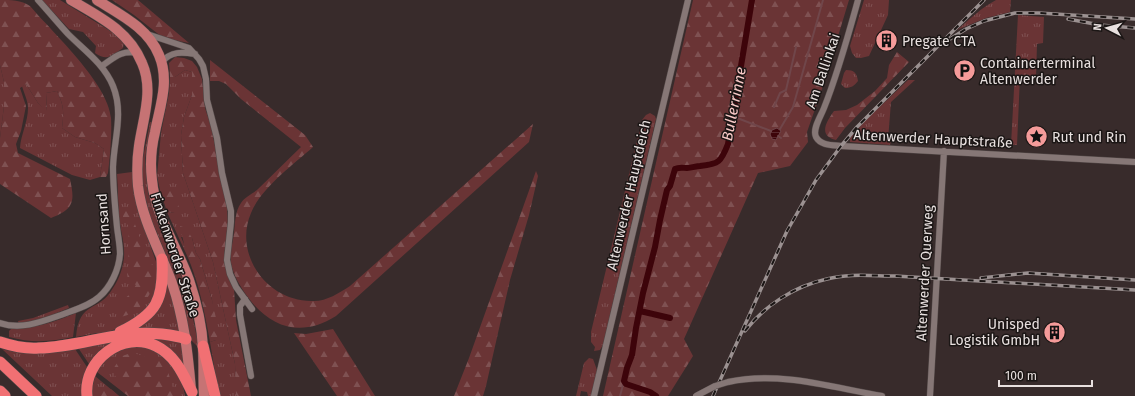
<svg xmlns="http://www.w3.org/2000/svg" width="1135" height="396" font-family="'Fira Sans',sans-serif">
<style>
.grass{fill:url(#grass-tufts)}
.forest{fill:url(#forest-firs)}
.water{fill:url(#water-rules);stroke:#70464a}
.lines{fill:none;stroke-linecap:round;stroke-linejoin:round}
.stream{stroke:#70464a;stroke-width:2}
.canal{stroke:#3d040a;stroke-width:6}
.minor-casing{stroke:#534948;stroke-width:7}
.primary-casing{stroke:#534948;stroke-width:11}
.motorway-casing{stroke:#534948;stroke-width:12}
.minor{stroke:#867776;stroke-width:6}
.primary{stroke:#c67374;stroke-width:10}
.motorway{stroke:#f17073;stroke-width:11}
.rail-casing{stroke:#9b9191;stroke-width:3.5}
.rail{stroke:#1b1615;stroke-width:2;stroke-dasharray:6;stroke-linecap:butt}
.minor-bridge-casing{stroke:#534948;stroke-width:7;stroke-linecap:butt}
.minor-bridge{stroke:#867776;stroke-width:6}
.labels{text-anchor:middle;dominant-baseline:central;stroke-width:3;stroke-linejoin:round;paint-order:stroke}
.poi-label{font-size:14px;fill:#e8e0df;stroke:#1b1615;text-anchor:start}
.street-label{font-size:14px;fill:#e8e0df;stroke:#1b1615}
.water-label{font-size:15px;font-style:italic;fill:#facac8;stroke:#1b1615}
</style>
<defs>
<pattern id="grass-tufts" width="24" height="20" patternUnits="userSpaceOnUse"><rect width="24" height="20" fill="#6a3435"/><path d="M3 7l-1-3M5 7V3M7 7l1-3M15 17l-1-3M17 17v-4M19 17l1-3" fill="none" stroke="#7f5152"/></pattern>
<pattern id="forest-firs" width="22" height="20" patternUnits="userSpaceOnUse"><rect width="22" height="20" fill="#6a3435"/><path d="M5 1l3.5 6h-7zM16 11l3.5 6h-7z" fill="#7f5152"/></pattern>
<pattern id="water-rules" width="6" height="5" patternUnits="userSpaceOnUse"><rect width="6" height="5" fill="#3d040a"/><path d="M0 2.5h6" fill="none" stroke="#59282d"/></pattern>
</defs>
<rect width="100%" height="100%" fill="#382b2b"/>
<path class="grass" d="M42,0H60L112,32L124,43L123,48C112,55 108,62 95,53L96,46L83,32L69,29Z
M864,0H889L888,15L869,56L861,58H856L852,53L850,46Z
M996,0H1011L1010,12L986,18L957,30C970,19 981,8 996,0Z
M1018,15L1044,17L1043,43L1037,44L1036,77L1020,76L1017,145H1011Z
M0,65L4,82V106L0,138Z
M185,70L192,72V95L184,117L181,135L183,173L213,262L235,364L237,396H219L210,342L216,340L212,300L200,259L196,253L192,238L181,237L184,244L183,247L167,212L175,213L160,190L157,176L161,133L169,93L170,77H175Z
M846,70C854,70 857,73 858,81C854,86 851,88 845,88L841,84L844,73Z
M908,80H915L891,102L888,140L891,141L890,145L850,142V138L865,121Z
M26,84L38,103L47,111L46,93L57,91C64,106 64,111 62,128L75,137L95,143L104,149L100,177L90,180L72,175L20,148C21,134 28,122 28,108C28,101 24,93 22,86Z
M650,113L655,116L656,119L603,345L600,350L594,351L595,347L591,342V332L642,120L646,115Z
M150,122H152L145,158L148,193L159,227L187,289L199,348L189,338L174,274L150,216L146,201L143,187V158Z
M132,172L137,208L160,273L153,305L127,325L99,335L97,333L76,337C79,300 99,313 113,288C120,278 125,263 124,250C124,240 120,228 119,217C118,203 118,188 117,174Z
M168,280L182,333L136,330C159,314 164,307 168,280Z
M68,305L69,308C52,315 37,321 19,324L18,321L33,318Z
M76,313L73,337C51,342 31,343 9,337V331L12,328C37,328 54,322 76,313Z
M136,336L176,340L184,344L187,373L167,348L109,346C99,348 94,356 89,364L79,349L119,338Z
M144,346L168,358L182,380L185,396H128L97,372C103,361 112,350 125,347C130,345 138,346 144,346Z
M2,349C28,356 48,354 75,349L87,367L82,380L81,396H52Z
M589,358L593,359L597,370L591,396H588L587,392L581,391L580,396H576L584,363Z
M95,376L119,396H93L92,389Z"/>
<path class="forest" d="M0,0C11,0 21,0 30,6C53,33 108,83 111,118C112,135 110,157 108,173L106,177H100L104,149L95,143L75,137L62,128C64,111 64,106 57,91L46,93L47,112L38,103L26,84L20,88L26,106L21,131L16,144L18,153L70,179C75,202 74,209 51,218L0,184V138L4,106V82L0,65Z
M112,0H138L189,43L169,39L162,37L134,15Z
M693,0H849L822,89L807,132L808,142L790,166L758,173L684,339L693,356L668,396H603Z
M897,52L909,62L845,128L836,140C818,136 826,122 834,111L846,110L857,105L875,91L887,78L889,65Z
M175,57L184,58L192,61L197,67L202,79L205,108L211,126L227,208L228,222L224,258L234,289L236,320L251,396H237L236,395L235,364L213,262L183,173L181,135L184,117L192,95V72L185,70L175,77H170L169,63Z
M210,60L305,135L313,147C293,165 261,188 251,213C233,255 268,303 314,301C327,301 339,293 350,286L533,124L529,142L336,316C301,338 270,328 247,296C240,286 233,275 231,263C229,253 233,243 234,233C235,224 235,211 241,203C244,198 252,194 257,190C272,176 286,161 301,147L241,99L226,84L219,81H210Z
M536,171L538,176L529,215L510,280L486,386L483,396H454L469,358Z
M164,188H169L175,194L180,211L175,213L167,212L160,190Z
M122,207H126C133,217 138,231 141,243L146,245L156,279C150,297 139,315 119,317L116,314L122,301L130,294L136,285L128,281L127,273L129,267L128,248L129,227L123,217Z
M180,226L186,228L192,238L196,253L200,259L212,300L219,332L216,340L210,342C204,309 198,277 183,247L184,244Z
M333,329L375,396H337L294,333L306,334Z
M131,353C143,354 148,361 160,358L165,361L175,396H128L123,392L119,382L113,372V369L122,356Z
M111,389L119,396H99L101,391Z"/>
<path class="water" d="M777,128L781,131L776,140L772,139L770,134L772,130Z"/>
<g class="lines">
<path class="stream" d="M774,107L780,93L786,90L796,47
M732,116L771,131
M780,129L793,107L823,0
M778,136L781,138
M620,396L624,381"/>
<path class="canal" d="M640,311L670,318
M656,396L650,392L626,384L624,381L627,368L632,355L636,328L643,293L655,247L660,220L667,190L670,186L675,169C679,167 683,168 687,168C692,168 696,166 700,166C719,164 721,162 728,144L752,0"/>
<defs>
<path id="minor" d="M858,0C848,36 838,73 824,108C821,116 812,129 816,137C821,146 833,145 841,146L1135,162
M147,34L189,48L199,59L203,66L206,79L207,100L217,138L222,173L231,211V222L227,260L230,274L236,287L252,309
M162,62C171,51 182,52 195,54
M102,66C115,57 121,50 138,53
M245,299L240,306V315L251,376
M0,323C21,330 41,322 61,315C74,310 89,306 99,297C111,287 119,269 120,254C120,245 118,236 117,227C115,207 113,187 113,167C114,139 124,113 113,86C104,64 84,50 68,34C58,23 48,11 38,0
M728,382C781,371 830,387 882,396
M594,396L688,0
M930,396L944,151"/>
<path id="primary" d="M71,0C100,17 129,31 142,63C154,90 143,118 139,146C137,159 137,173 138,186C142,220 160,251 172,283C184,318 188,354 191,390
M97,0C121,15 148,28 159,55C170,81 160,106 155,132C151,148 150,164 152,180C155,216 177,246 189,280C196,301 202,325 203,348C204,364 203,380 204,396"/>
<path id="motorway" d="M120,332C157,314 164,300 162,259
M0,342C12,346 26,349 39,348C82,347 118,329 162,334C170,335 178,336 186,339
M203,346L215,396
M0,362L36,396
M0,391L5,396
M87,396C83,360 123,330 156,346C175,355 183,374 192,392"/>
</defs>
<use href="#minor" class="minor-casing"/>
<use href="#primary" class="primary-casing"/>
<use href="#motorway" class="motorway-casing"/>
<use href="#minor" class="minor"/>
<use href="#primary" class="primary"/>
<use href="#motorway" class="motorway"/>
<defs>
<path id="rail" d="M1068,19L1100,25L1135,28
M950,39L966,29L984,21L1015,13H1039L1135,19
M981,278L1028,273L1135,280
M745,331C765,305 795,286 827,279C849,273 873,276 895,276L1135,290
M713,396L787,231L816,180L841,146L857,127L984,0"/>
</defs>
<use href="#rail" class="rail-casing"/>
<use href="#rail" class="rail"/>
<defs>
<path id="minor-bridge" d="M696,396L715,386L728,382"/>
</defs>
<use href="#minor-bridge" class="minor-bridge-casing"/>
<use href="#minor-bridge" class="minor-bridge"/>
</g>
<defs>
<symbol id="building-disc" viewBox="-11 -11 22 22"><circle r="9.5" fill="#f59b9a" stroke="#1b1615"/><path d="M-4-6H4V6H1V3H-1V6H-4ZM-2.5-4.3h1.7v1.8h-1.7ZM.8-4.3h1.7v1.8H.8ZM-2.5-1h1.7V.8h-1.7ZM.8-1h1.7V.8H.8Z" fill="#111"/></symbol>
<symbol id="parking-disc" viewBox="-11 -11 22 22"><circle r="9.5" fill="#f59b9a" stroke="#1b1615"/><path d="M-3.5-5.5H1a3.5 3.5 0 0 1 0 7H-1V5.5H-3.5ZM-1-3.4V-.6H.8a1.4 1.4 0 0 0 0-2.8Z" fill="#111"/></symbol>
<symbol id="sight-disc" viewBox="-11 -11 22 22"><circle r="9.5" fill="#f59b9a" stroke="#1b1615"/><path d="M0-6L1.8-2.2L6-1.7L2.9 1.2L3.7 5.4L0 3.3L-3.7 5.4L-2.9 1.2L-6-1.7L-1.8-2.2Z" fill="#111"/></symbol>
</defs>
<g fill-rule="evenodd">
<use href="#building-disc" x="874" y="28" width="25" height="25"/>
<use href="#parking-disc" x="952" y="58" width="25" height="25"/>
<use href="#sight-disc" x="1024" y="124" width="25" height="25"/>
<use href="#building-disc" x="1042" y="320" width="25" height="25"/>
</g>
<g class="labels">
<g class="poi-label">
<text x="902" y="41">Pregate CTA</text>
<text x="980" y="63">Containerterminal<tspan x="980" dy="16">Altenwerder</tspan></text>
<text x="1052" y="137">Rut und Rin</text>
<text x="1040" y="324" text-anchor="end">Unisped<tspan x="1040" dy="16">Logistik GmbH</tspan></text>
</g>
<g class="street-label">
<text transform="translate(823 71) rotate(-71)">Am Ballinkai</text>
<text transform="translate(933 139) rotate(3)">Altenwerder Hauptstraße</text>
<text transform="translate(629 195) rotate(-77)">Altenwerder Hauptdeich</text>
<text transform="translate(104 224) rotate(-94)">Hornsand</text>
<text transform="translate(175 255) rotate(72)">Finkenwerder Straße</text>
<text transform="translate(925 273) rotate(-87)">Altenwerder Querweg</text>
</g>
<g class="water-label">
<text transform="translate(734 104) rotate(-79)">Bullerrinne</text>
</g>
</g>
<g transform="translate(1107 28) rotate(276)" stroke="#1b1615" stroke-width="3" paint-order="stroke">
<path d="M0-3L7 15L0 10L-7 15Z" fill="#e8e0df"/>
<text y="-6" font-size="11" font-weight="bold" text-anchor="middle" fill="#e8e0df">N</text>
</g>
<path d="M999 380v6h93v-6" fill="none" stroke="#e8e0df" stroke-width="2"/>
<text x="1005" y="380" font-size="12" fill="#e8e0df" stroke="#1b1615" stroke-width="3" paint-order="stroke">100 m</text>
</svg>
